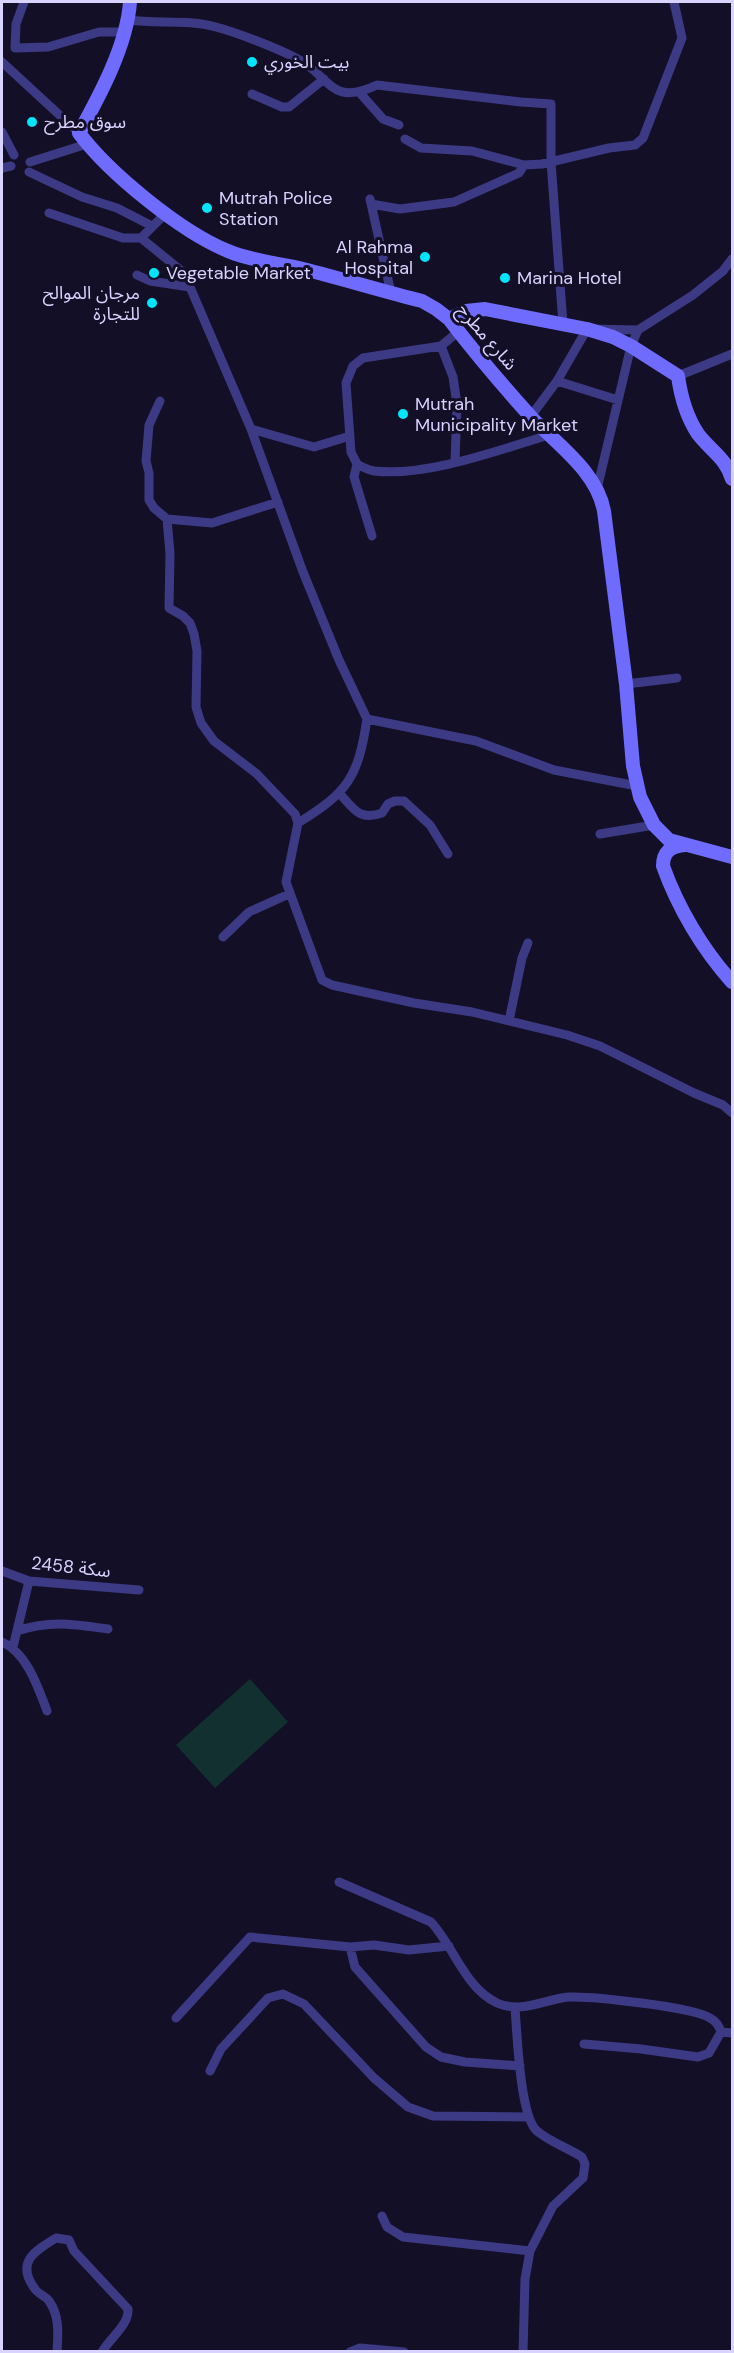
<svg xmlns="http://www.w3.org/2000/svg" width="734" height="2353" font-family="'DM Sans','Noto Sans Arabic',sans-serif">
<style>
.pitch{fill:#12302f}
.lines{fill:none;stroke-linecap:round;stroke-linejoin:round}
.street{stroke:#3d3a85;stroke-width:9}
.secondary{stroke:#6f6bff;stroke-width:14}
.poi-dot{fill:#00e5ff;stroke:#130f26;stroke-width:2}
.labels{text-anchor:middle;dominant-baseline:central;stroke-width:6;stroke-linejoin:round;paint-order:stroke}
.poi-label{font-size:18px;fill:#d9d4ff;stroke:#130f26;text-anchor:start}
.street-label{font-size:18px;fill:#d9d4ff;stroke:#130f26}
</style>
<rect width="100%" height="100%" fill="#130f26"/>
<path class="pitch" d="M250,1679L288,1722L215,1788L176,1745Z"/>
<g class="lines">
<path class="street" d="M24,2L16,24L15,48L48,47L99,32H126
M129,20C157,24 188,19 216,27C238,33 274,47 294,57C331,74 328,108 377,85L521,102L551,104V162L563,324
M2,62L79,133
M360,93L383,119L399,125
M252,94L282,107H289L324,79
M2,132L14,155
M405,139L421,148L472,151L524,165L542,164L609,148L635,145L643,138L682,38L674,2
M30,162L87,144
M2,168L11,166
M29,172L82,197L117,208L152,226
M370,199L391,293
M371,204L400,209L454,202L519,173L524,165
M49,213L123,238H141
M166,213L141,238L184,273L251,429L303,572L339,660L367,719L476,741L554,770L637,786
M137,275L150,281L190,287
M459,331L441,346L363,358L353,366L346,383L351,452L357,464C362,467 369,470 374,471C426,477 499,450 549,435
M441,346L453,377L457,404L455,462
M678,376L732,354
M557,381L618,400
M160,401L149,425L146,461L149,473V500L154,508L167,519L170,554L169,608L183,616L190,623L194,634L197,651L196,707L201,723L214,741L257,774L295,814L298,823L286,882L322,980L332,985L414,1003L472,1012L567,1035L600,1046L694,1093L723,1105L732,1113
M531,416L557,381L587,329L638,330
M251,429L314,447L350,436
M357,464L354,477L372,536
M597,489L631,346L638,330L693,295L723,271L732,259
M167,519L212,523L278,502
M626,684L677,678
M340,794C354,809 359,821 382,813L388,804L395,801H404L430,825L448,854
M298,823C348,792 358,778 367,719
M600,834L654,825
M223,937L249,912L289,894
M509,1021L522,958L528,943
M2,1571L29,1581L139,1590
M17,1631C50,1620 73,1624 108,1629
M2,1642C27,1653 38,1687 47,1711
M13,1647L29,1581
M339,1882L431,1922C454,1947 465,1988 497,2003C522,2014 545,1999 569,1997C592,1996 693,2007 710,2018C716,2021 719,2025 721,2032L732,2033
M350,1947L355,1967L426,2047L441,2057L465,2062L520,2066
M515,2008C517,2032 520,2117 537,2131C550,2142 568,2148 582,2157L585,2164L583,2178L553,2206L530,2251L525,2279L523,2352
M176,2018L250,1937L350,1947L374,1945L409,1950L449,1946
M584,2044L641,2049L698,2057L709,2053L721,2032
M210,2071L221,2049L268,1998L283,1994L304,2004L374,2078L408,2107L433,2116L528,2117
M382,2216L387,2227L403,2237L530,2251
M57,2352C58,2335 60,2316 49,2301C46,2296 38,2294 35,2289C15,2262 35,2251 56,2238L69,2240L74,2251L128,2309C129,2325 110,2338 102,2352
M350,2352L360,2348L404,2352"/>
<path class="secondary" d="M130,2C127,45 100,95 79,133C109,173 181,232 228,251C251,261 278,263 303,269C343,279 382,291 422,301L436,309L449,319C475,353 503,386 532,418C558,445 597,472 604,511L626,684L633,766L640,797L654,825L669,840L732,857
M449,319L466,311L485,309L587,329L613,337L631,346L678,376C681,398 686,416 698,434C711,451 726,458 732,479
M685,845C672,846 663,851 663,866C678,908 703,950 732,982"/>
</g>
<g class="poi-dot">
<circle cx="252" cy="62" r="6"/>
<circle cx="32" cy="122" r="6"/>
<circle cx="207" cy="208" r="6"/>
<circle cx="425" cy="257" r="6"/>
<circle cx="154" cy="273" r="6"/>
<circle cx="505" cy="278" r="6"/>
<circle cx="152" cy="303" r="6"/>
<circle cx="403" cy="414" r="6"/>
</g>
<g class="labels">
<g class="poi-label">
<text x="264" y="62">بيت الخوري</text>
<text x="44" y="122">سوق مطرح</text>
<text x="219" y="198">Mutrah Police<tspan x="219" dy="21">Station</tspan></text>
<text x="413" y="247" text-anchor="end">Al Rahma<tspan x="413" dy="21">Hospital</tspan></text>
<text x="166" y="273">Vegetable Market</text>
<text x="517" y="278">Marina Hotel</text>
<text x="140" y="293" text-anchor="end">مرجان الموالح<tspan x="140" dy="21">للتجارة</tspan></text>
<text x="415" y="404">Mutrah<tspan x="415" dy="21">Municipality Market</tspan></text>
</g>
<g class="street-label">
<text transform="translate(487 337) rotate(49)">شارع مطرح</text>
<text transform="translate(71 1567) rotate(6)">سكة 2458</text>
</g>
</g>
<rect width="734" height="2353" fill="none" stroke="#d9d4ff" stroke-width="6"/>
</svg>
